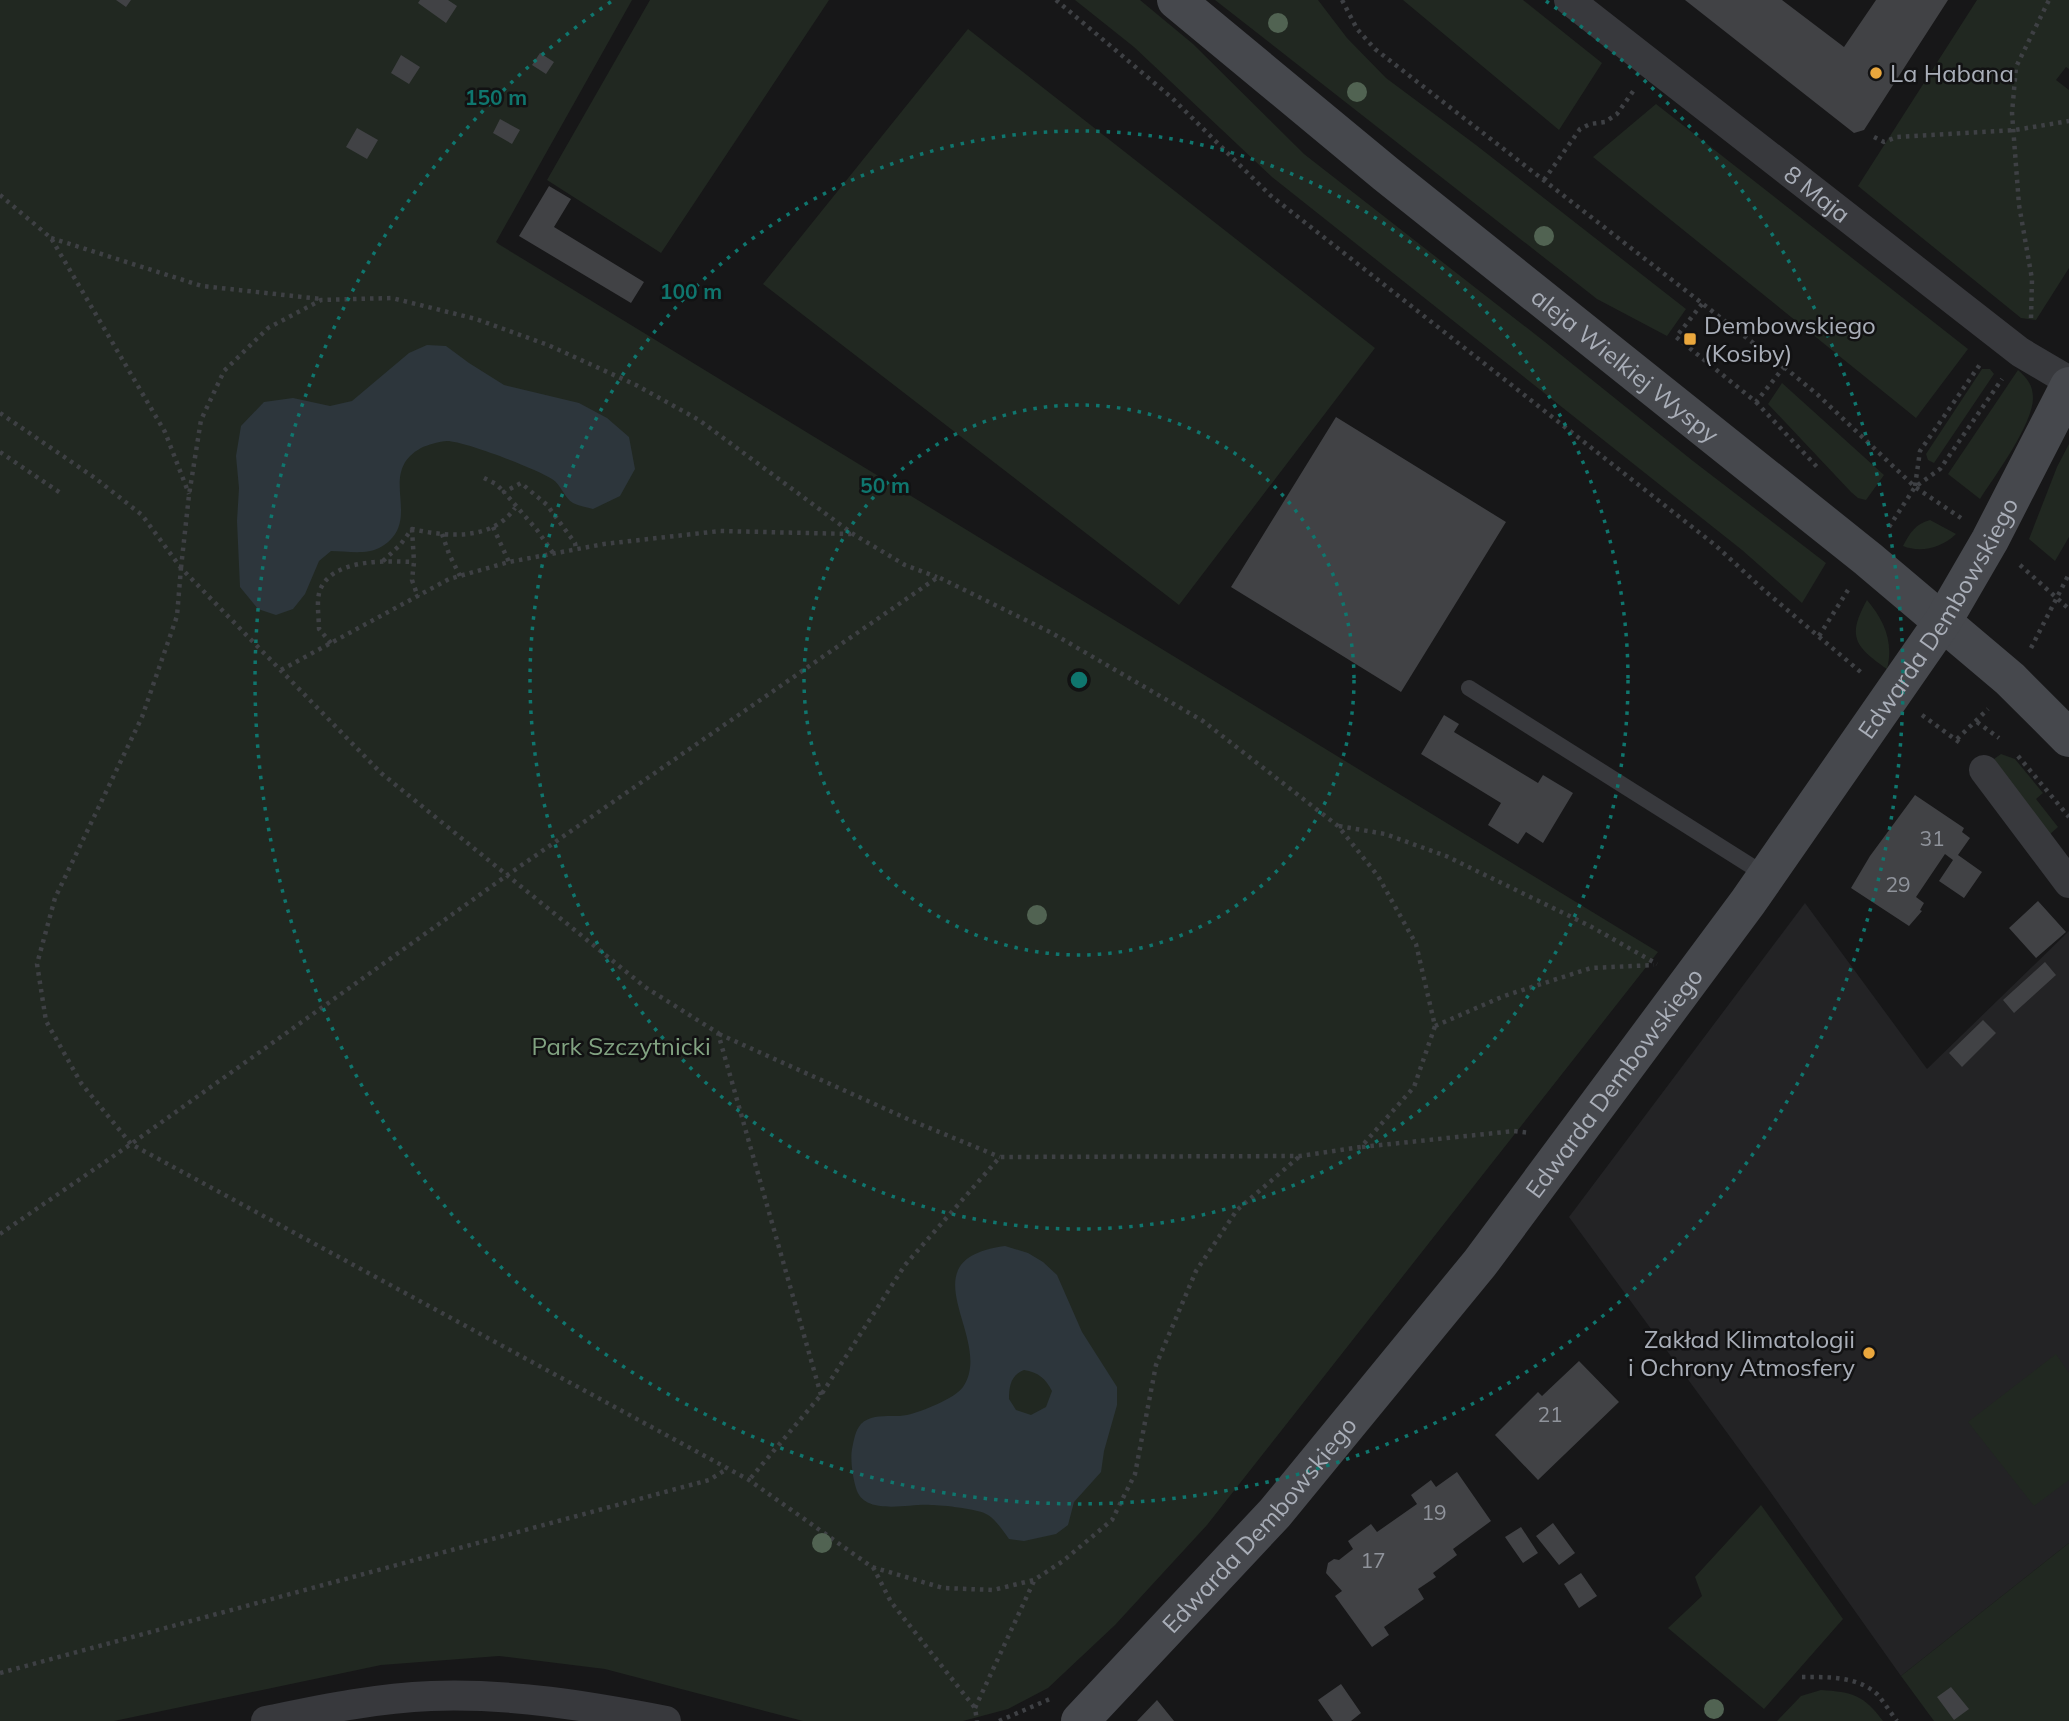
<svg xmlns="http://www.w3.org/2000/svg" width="2069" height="1721" font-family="Mulish,sans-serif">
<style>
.built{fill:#232325}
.green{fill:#212821}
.water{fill:#2d363c;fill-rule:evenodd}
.building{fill:#414245}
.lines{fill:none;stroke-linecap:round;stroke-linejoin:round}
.path{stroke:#3e4044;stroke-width:4.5;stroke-dasharray:3.5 5;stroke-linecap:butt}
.lane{stroke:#38393d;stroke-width:16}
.street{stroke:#38393d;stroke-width:30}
.secondary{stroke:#46484d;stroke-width:38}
.tree{fill:#516352}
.ring{fill:none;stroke:#0f766e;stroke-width:3.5;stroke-dasharray:3.5 7}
.poi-dot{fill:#eaa73d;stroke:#121213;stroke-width:2.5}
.labels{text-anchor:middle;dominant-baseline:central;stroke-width:5;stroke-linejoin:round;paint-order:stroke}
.number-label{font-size:21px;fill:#8f939b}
.poi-label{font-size:24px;fill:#a9aeb8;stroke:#121213;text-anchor:start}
.street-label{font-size:24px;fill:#a9aeb8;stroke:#121213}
.park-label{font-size:24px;fill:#81a281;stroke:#121213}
.centre{fill:#0f766e;stroke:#121213;stroke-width:3.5}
.ring-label{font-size:21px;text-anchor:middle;font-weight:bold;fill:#0f766e;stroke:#121213;stroke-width:5;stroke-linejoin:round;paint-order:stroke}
</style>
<rect width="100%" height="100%" fill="#171718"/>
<path class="built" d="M1805,903L1927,1069L2069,931V1543L1901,1676L1769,1490L1569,1217Z"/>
<path class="green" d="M0,0H632L496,242L500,245L1658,952L1207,1525L1115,1625L1048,1688L1008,1709L963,1721H803L605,1669L499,1656L381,1665L114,1721H0Z
M650,0H829L661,253L547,180Z
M1075,0H1140L1193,44L1304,154L1545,342L1693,461L1826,563L1802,603L1742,550L1272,177L1134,47Z
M1215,0H1318L1347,38L1386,78L1476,145L1686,309L1667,336L1597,299Z
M1403,0H1523L1602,63L1559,130Z
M1977,0H2069V69L2066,67L2056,80L2069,90V268L2036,320L2021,318L1858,186Z
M968,29L1375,348L1179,605L763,284Z
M1656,104L1968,349L1916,418L1593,157Z
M1982,369H1990L1994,374L1934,463L1928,460L1926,454Z
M2018,370C2027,378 2033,385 2033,398C2033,424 1995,476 1980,499L1948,474Z
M1782,383L1884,475L1866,500L1858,498L1851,492L1768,404Z
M2069,444V537L2055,561L2029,539L2057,467Z
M1930,520L1956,534C1942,548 1920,553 1903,546C1910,533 1915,524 1930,520Z
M1867,600C1884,620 1894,642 1887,669C1854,646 1847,636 1867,600Z
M2001,754L2015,759L2043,793L2036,799L2058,827L2049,835L1994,759Z
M2056,1354L2069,1373V1480L2034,1506L1968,1422Z
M1761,1505L1843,1619L1764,1709L1668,1628L1702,1596L1695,1577Z
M2069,1543V1721H1934L1901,1676Z
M1821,1690C1852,1692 1864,1695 1883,1721H1777L1801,1696Z"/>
<path class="water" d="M427,345L446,346L469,363L504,385L579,403L607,418L629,437L635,469L620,496L593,509C587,507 579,506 573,503C564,498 561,484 552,479C537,469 464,441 447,441C440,441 427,445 421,448C374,474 427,522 379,548C366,555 345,551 331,551L319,561L305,594L293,609L276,615L258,609L240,587L237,521L239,488L236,456L241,426L264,402L293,398L330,406L352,401L409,353Z
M1005,1246L1028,1253L1043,1262L1057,1275L1082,1332L1117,1387V1405L1104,1451L1101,1472L1074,1502L1068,1525L1056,1534L1024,1541L1009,1539C1003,1531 997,1521 988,1515C980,1509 942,1505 931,1505C911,1503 867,1516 857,1491C853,1480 850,1460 852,1449C854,1440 855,1431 861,1424C873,1412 893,1418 907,1415C923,1411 954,1399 963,1387C996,1339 902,1260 1005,1246ZM1024,1370C1038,1372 1046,1379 1052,1391L1046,1407L1031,1415L1016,1410L1009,1399C1009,1386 1011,1375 1024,1370Z"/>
<path class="building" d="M116,0H131L126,7Z
M420,0H448L457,6L446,23L418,3Z
M1685,0H1782L1844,47L1876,0H1948L1864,130L1854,133Z
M540,53L554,62L546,74L532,65Z
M401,55L420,67L409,84L391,73Z
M500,119L520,130L512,144L493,133Z
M357,128L378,140L367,159L346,147Z
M549,186L571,199L554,227L644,282L631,303L519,236Z
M1336,417L1506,522L1401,692L1231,587Z
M1444,715L1459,724L1454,732L1538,783L1543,775L1573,793L1543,843L1526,832L1518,844L1488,825L1501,803L1421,754Z
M1915,795L1964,828L1962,832L1970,838L1958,855L1982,872L1964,898L1939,881L1953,860L1945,854L1916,897L1924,903L1920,910L1922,911L1909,926L1851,888L1870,856Z
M2038,901L2066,932L2036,958L2009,928Z
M2045,962L2056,975L2014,1013L2003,1000Z
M1983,1020L1996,1033L1962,1067L1949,1053Z
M1579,1361L1619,1402L1538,1480L1495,1435L1538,1392L1542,1396Z
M1457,1472L1491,1521L1453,1549L1457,1555L1433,1573L1436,1577L1418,1589L1424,1599L1384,1627L1389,1635L1372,1647L1335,1596L1342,1591L1326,1573L1328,1563L1334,1559L1339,1560L1353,1549L1348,1541L1371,1524L1377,1532L1417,1504L1411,1495L1431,1480L1436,1487Z
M1553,1523L1575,1553L1559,1565L1536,1536Z
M1521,1527L1538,1553L1523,1563L1505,1537Z
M1581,1573L1597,1596L1579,1608L1564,1584Z
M1341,1684L1361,1713L1351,1721H1333L1318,1700Z
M1951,1687L1969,1709L1954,1720L1937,1697Z
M1157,1700L1174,1721H1137Z"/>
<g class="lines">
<path class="path" d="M1056,0L1171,97L1270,195L1715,545L1765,591L1863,674
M1342,0L1357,29L1375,49L1784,367L1818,395L1915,487L1961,518
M1874,137L1884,142L1897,137L2015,130L2069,121
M1544,180L1580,129L1590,124L1605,122L1617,114L1634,90
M0,195L51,238L165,432L189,494
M51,238L202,286L321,299
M1702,304L1676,337L1756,402L1784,367
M2031,318L2032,279L2019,205L2012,113L2016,67L2049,0
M1756,402L1818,468
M0,413L95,478L142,515L181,568
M0,452L62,494
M484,478L496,484L504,492
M1915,486L1920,451L1981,363
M493,527L509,562
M1889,527L1915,487L1940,469L2002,379
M412,529L414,562L412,580L418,597
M442,534L449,554L460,576
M553,553L537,530L504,492L521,483L547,505L575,543L576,549
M383,561L400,545L412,529C447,537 492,541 515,508
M2020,565L2069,609
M181,568L189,495L201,420L224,371L268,328L321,300L392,298L476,319L548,345L636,385L699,420L853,534L905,565L937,577
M1819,636L1848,590
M331,643L319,629C319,617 316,601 320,590C333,558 386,561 414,562
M2031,648L2069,574
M281,670L449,579L509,562L604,544L720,531L851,534
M1922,715L1963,745
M1977,722L1999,738
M1957,739L1988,709
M2018,756L2069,817
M1339,826L1385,834L1446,856L1590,926L1657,964
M1435,1026L1504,996L1591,968L1654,965
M719,1034L910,1120L1000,1157
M1362,1147L1514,1131L1530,1133
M0,1234L131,1144L506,876L938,577L1050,632L1203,721L1338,826L1378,876L1416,944L1435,1026L1414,1087L1361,1147L1300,1156L1000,1157L905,1265L821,1395L749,1480
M821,1395L718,1033L645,987L381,773L181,568L177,616L142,717L55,898L37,964L46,1021L81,1083L131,1144L749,1480L872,1567L943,1588L993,1590L1034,1580L1063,1561L1112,1520L1135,1474L1156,1365L1196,1271L1237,1210L1300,1156
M873,1567L891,1602L975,1708L977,1721
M0,1673L709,1480L727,1469
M1802,1677C1827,1677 1857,1676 1877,1694C1884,1702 1890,1712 1897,1721
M975,1708L1034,1581
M999,1721L1050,1699"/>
<path class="lane" d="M1469,688L1767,876"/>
<g class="street">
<path id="s1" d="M1569,0L2020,352L2069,381"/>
<path d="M1984,770L2069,883"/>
<path d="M266,1721C320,1710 376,1698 431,1696C511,1693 588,1706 666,1721"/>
</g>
<g class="secondary">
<path id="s2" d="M1176,0L1386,174L1868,559L2010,679L2069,738"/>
<path id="s3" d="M1080,1721L1275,1513L1480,1263L1748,902L1943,621L1990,540L2069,386"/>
</g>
</g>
<g class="tree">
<circle cx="1278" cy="23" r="10"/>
<circle cx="1357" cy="92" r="10"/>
<circle cx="1544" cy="236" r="10"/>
<circle cx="1037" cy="915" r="10"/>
<circle cx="822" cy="1543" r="10"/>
<circle cx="1714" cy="1709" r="10"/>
</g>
<g class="ring">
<circle cx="1079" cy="680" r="275"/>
<circle cx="1079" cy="680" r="549"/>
<path d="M1546 1A824 824 0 1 1 612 1"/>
</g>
<g class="poi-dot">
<circle cx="1876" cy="73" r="7"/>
<rect x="1683" y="332" width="14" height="14" rx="3.5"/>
<circle cx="1869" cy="1353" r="7"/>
</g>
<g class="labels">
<g class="number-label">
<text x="1932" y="838">31</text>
<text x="1898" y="884">29</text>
<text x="1550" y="1414">21</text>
<text x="1434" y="1512">19</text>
<text x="1373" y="1560">17</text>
</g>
<g class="poi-label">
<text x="1890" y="73">La Habana</text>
<text x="1704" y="325">Dembowskiego<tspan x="1704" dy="28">(Kosiby)</tspan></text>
<text x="1855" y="1339" text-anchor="end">Zakład Klimatologii<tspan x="1855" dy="28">i Ochrony Atmosfery</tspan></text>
</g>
<g class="street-label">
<text stroke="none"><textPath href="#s1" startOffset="315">8 Maja</textPath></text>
<text stroke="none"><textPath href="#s2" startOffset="579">aleja Wielkiej Wyspy</textPath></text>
<text stroke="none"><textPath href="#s3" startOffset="1400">Edwarda Dembowskiego</textPath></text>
<text stroke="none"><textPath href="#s3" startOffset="833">Edwarda Dembowskiego</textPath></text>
<text stroke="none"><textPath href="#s3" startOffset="266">Edwarda Dembowskiego</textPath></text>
</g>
<g class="park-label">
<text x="621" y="1046">Park Szczytnicki</text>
</g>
</g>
<circle cx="1079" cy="680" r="10" class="centre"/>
<g class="ring-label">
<text x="496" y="105">150 m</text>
<text x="691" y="299">100 m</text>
<text x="885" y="493">50 m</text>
</g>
</svg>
